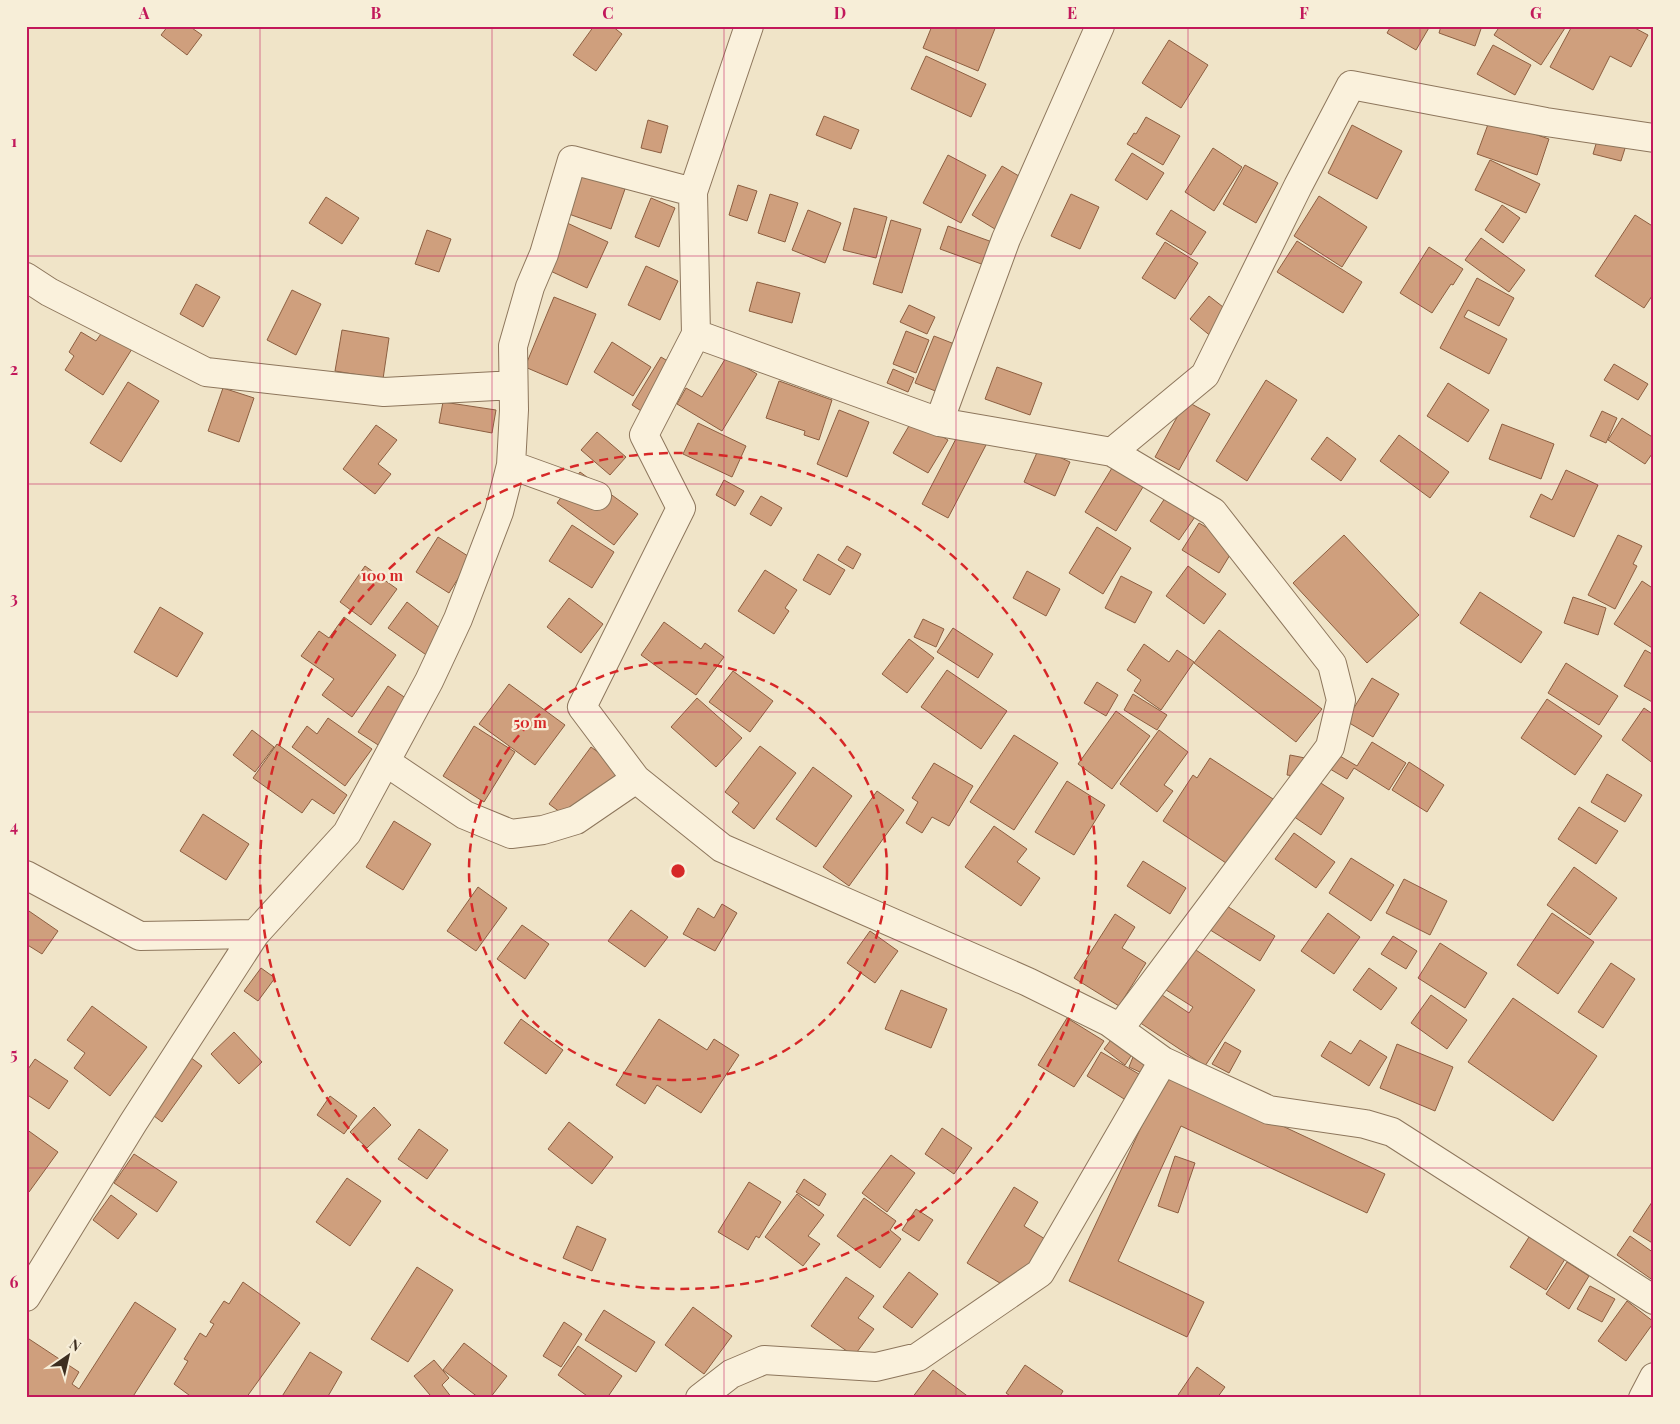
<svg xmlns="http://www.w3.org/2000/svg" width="1680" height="1424" font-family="'Playfair Display',serif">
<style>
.building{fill:#cf9f7d;stroke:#8d5f41}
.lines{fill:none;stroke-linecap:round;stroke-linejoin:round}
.minor-casing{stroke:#8d765c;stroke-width:30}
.minor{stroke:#faf1dc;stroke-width:28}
.grid{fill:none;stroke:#c2185b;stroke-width:1;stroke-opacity:0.55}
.ring{fill:none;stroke:#d62828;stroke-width:2.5;stroke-dasharray:9 6}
.centre{fill:#d62828;stroke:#f7eed8;stroke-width:2.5}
.ring-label{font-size:15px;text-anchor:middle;font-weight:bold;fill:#d62828;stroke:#f7eed8;stroke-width:4.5;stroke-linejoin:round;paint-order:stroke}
.neatline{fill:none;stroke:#c2185b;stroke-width:2}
.grid-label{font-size:16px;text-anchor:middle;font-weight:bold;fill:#c2185b}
</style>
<rect width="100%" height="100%" fill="#f0e4c8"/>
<path class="building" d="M168,26H189L202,35L187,55L161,35Z
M594,26H612L622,34L596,71L573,55Z
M932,26H996L978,71L923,48Z
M1391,26H1430L1416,50L1387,33Z
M1441,26H1482L1475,46L1439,33Z
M1500,26H1561L1565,28L1541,65L1494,35Z
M1572,26H1631L1648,35L1631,67L1610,56L1593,90L1550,67Z
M1169,40L1208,65L1181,108L1142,83Z
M1493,45L1531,65L1515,95L1477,74Z
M926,56L986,84L971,117L911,89Z
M824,116L859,130L851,149L816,135Z
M1146,117L1180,136L1163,165L1127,144L1134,133L1136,134Z
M1490,119L1549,139L1537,175L1477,154Z
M648,120L668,126L661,153L641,148Z
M1352,125L1402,151L1377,199L1328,173Z
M1599,134L1627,142L1621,161L1593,154Z
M1213,148L1242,167L1214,211L1185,192Z
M1132,153L1164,173L1147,200L1115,180Z
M948,155L986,175L961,223L923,203Z
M1490,160L1540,184L1526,213L1475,190Z
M1245,165L1278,183L1256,223L1223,204Z
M1002,166L1034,185L1003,234L972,215Z
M580,173L625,189L611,229L566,213Z
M738,185L757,191L747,221L729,215Z
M770,194L798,203L785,242L758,233Z
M1071,194L1099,207L1080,249L1051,236Z
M1319,196L1367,227L1342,267L1294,236Z
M326,197L359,218L342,244L309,223Z
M651,198L675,208L659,247L635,237Z
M1502,205L1520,218L1503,243L1485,230Z
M854,208L887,217L876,258L843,250Z
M808,210L841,223L825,263L792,250Z
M1171,210L1206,232L1191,255L1156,234Z
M1635,215L1654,227V293L1644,308L1595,276Z
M891,220L921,229L902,293L873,284Z
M565,222L608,242L587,288L544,268Z
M948,226L1006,247L998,270L940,249Z
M427,230L451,239L439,272L415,264Z
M1481,238L1525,270L1509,292L1465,260Z
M1297,241L1362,282L1343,313L1277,272Z
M1165,242L1198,263L1175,299L1142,278Z
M1429,247L1463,269L1453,285L1451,284L1432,313L1400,293Z
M646,266L678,281L660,320L628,305Z
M1477,278L1514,298L1499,326L1468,310L1464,317L1507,339L1489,374L1440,348Z
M757,282L800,293L792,323L749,311Z
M196,284L220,297L203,327L180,314Z
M292,290L321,304L296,355L267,340Z
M1209,296L1232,314L1213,338L1190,319Z
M554,297L596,314L567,385L525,367Z
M909,305L935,317L927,334L900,322Z
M342,330L389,338L383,379L335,371Z
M103,331L132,349L103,395L65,370L74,356L69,352L81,332L96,341Z
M906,331L929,340L916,373L893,364Z
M934,336L957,345L938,392L915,383Z
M612,342L651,367L633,396L594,372Z
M727,356L757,374L722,431L677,404L686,388L702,397Z
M661,357L679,368L649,416L632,405Z
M1614,364L1648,384L1638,400L1604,380Z
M997,367L1042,383L1030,415L985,399Z
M893,369L914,378L908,392L887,383Z
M1266,380L1297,400L1247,481L1216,461Z
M779,381L832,400L819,440L804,435L805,431L766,418Z
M128,382L159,401L121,462L90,443Z
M1448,383L1489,410L1468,442L1427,416Z
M223,388L254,398L239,442L208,431Z
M1186,401L1210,414L1179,470L1155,457Z
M443,402L496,410L492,433L439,423Z
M839,410L869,422L847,477L817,464Z
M1602,411L1617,418L1606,443L1590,436Z
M1622,418L1654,438V451L1645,464L1608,440Z
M913,419L948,440L928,473L893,453Z
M698,423L746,446L732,477L683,454Z
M1502,424L1554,444L1541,479L1489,459Z
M376,425L397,440L378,464L391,474L375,494L343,469Z
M960,431L986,445L948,518L922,504Z
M597,432L626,457L610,475L581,450Z
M1399,435L1449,472L1430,498L1380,461Z
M1327,437L1356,459L1341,481L1311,459Z
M1039,448L1070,462L1055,496L1024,482Z
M1112,468L1143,487L1116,531L1085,512Z
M1566,470L1598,485L1574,537L1530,517L1541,494L1552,500Z
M580,472L638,514L614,545L557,503Z
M724,480L744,491L735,506L716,495Z
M1167,495L1197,514L1179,540L1150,521Z
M761,496L782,508L771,526L750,514Z
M1199,523L1236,545L1219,573L1182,550Z
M572,525L614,552L592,588L549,561Z
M1097,527L1131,548L1103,594L1069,573Z
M1344,535L1419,615L1367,663L1293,583Z
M1618,535L1642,546L1633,564L1637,566L1615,609L1588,595Z
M438,537L471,558L449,593L416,572Z
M847,546L861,554L853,569L838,560Z
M818,554L845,570L830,595L803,580Z
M365,566L397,589L371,625L340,602Z
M1188,566L1226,594L1204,624L1166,596Z
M765,570L797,590L785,608L789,611L774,634L738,611Z
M1027,571L1060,589L1046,616L1013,598Z
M1121,576L1152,592L1135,623L1105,608Z
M1642,581L1654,589V649L1614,624Z
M1480,592L1542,632L1521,663L1460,623Z
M1573,597L1606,608L1598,635L1564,623Z
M569,598L603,624L581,653L547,627Z
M407,602L446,633L432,659L388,628Z
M160,607L203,633L177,677L134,652Z
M344,617L396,655L352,717L322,695L334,679L301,656L319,631L329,638Z
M923,619L944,629L936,647L914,637Z
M664,622L701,649L705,643L724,657L696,695L641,655Z
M953,628L993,654L978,678L937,652Z
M1219,630L1322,709L1296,742L1194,663Z
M909,639L934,658L907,693L882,674Z
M1144,644L1169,662L1177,650L1194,662L1161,710L1134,691L1141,680L1127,670Z
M1645,650L1654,655V703L1624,686Z
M1566,663L1618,696L1599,725L1548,693Z
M947,670L1007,711L981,749L921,707Z
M733,671L773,701L750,732L709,702Z
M1372,678L1399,694L1373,737L1346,721Z
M1097,682L1118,695L1106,716L1084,703Z
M509,684L565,725L535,765L479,724Z
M388,686L416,705L386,750L358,732Z
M1133,694L1167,715L1157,730L1124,710Z
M697,698L742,738L716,767L671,727Z
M1547,699L1602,736L1575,775L1521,738Z
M1644,708L1654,715V764L1622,740Z
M1116,711L1150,736L1112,789L1078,764Z
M328,718L372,749L345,786L292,747L307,726L317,734Z
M474,726L515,752L484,802L443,776Z
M252,730L274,747L255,772L233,755Z
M1159,730L1188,752L1164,785L1173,791L1157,812L1120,784Z
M1014,735L1058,763L1014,830L970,802Z
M1372,742L1406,763L1389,790L1354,768L1347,779L1325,766L1333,752L1357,766Z
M277,744L347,795L334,814L312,799L302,813L253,778Z
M760,746L796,773L754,829L732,812L739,803L725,792Z
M591,747L621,769L579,826L549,804Z
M1290,755L1305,758L1302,777L1287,775Z
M1210,758L1273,799L1229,865L1163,821L1193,775L1197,778Z
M1409,762L1444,785L1427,812L1392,790Z
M934,763L973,786L949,826L932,817L922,833L906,823L918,802L912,798Z
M813,767L852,796L816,847L776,819Z
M1607,774L1642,795L1625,822L1591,802Z
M1313,778L1344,798L1321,835L1290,814Z
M1067,781L1105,805L1074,855L1035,832Z
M877,791L904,810L849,886L823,867Z
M1579,807L1618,831L1596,864L1558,839Z
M203,814L249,844L226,880L180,851Z
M394,821L431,844L403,890L366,867Z
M994,826L1027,849L1017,862L1040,878L1021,906L965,867Z
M1294,833L1335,862L1316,888L1275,859Z
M1351,858L1394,885L1371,921L1329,893Z
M1143,861L1186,888L1170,914L1127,886Z
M1574,867L1617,898L1590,935L1547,905Z
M1404,879L1447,901L1430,935L1386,913Z
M478,887L507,908L476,951L447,931Z
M1222,903L1275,936L1260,961L1207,928Z
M722,904L737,913L715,951L683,934L698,908L714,918Z
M26,909L58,931L42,954L26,944Z
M631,910L668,937L645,967L608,941Z
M1328,913L1360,937L1334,974L1301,951Z
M1552,913L1594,942L1558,994L1517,965Z
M1115,914L1135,927L1122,948L1146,963L1119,1006L1074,978Z
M522,925L549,944L525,979L497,959Z
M870,931L898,951L875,983L847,963Z
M1393,936L1417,951L1406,969L1381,954Z
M1440,943L1487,973L1465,1008L1418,978Z
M1190,946L1255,990L1205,1066L1139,1022L1159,993L1189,1013L1193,1007L1163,988Z
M1611,963L1635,979L1603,1028L1578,1012Z
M261,968L275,978L258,1001L244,991Z
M1369,968L1397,988L1381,1010L1353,990Z
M901,990L947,1009L931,1048L885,1029Z
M1431,995L1467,1020L1447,1049L1411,1023Z
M1513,998L1597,1056L1553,1121L1468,1062Z
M92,1006L147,1047L110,1096L74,1068L85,1053L67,1040Z
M1067,1018L1104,1041L1074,1087L1038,1065Z
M521,1019L563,1050L546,1074L504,1043Z
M659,1019L707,1050L714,1039L739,1055L701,1113L657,1085L645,1104L616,1085Z
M234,1032L262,1062L239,1084L211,1054Z
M1117,1032L1137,1047L1125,1065L1104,1049Z
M1360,1040L1387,1057L1369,1086L1321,1056L1330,1041L1351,1054Z
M1225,1042L1241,1051L1229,1073L1212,1064Z
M1397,1044L1453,1067L1435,1111L1380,1088Z
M1101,1052L1144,1077L1129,1102L1087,1076Z
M1135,1052L1151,1059L1144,1074L1129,1067Z
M186,1054L202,1066L162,1122L146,1110Z
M35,1059L68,1081L49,1109L26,1094V1072Z
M1167,1072L1385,1174L1367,1213L1181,1126L1118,1261L1204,1302L1187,1337L1069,1281Z
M330,1096L357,1116L344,1134L317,1115Z
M374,1107L391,1125L367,1148L350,1132Z
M569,1122L613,1157L592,1184L548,1149Z
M942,1128L972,1148L954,1174L925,1154Z
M26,1129L58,1152L29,1192L26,1190Z
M419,1129L448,1150L427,1179L398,1159Z
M134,1154L177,1182L157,1212L114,1183Z
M891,1155L915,1173L887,1212L862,1193Z
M1175,1156L1195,1163L1178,1213L1158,1206Z
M347,1178L381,1201L350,1246L316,1222Z
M804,1179L826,1194L819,1206L796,1192Z
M749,1182L781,1202L759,1238L756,1236L748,1250L718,1232Z
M1014,1187L1038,1202L1024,1226L1045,1239L1013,1291L967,1263Z
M797,1194L824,1215L808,1236L820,1244L803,1266L765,1237Z
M111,1195L137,1214L118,1239L93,1220Z
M864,1198L896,1221L890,1230L901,1239L880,1268L837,1236Z
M1654,1199V1244L1633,1231Z
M916,1209L933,1220L919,1241L902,1230Z
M577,1226L606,1239L592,1271L563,1258Z
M1630,1236L1654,1253V1281L1617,1255Z
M1529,1237L1565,1259L1546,1290L1510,1267Z
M1567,1262L1589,1276L1569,1309L1546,1294Z
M417,1267L453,1290L408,1362L371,1339Z
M909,1272L938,1294L912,1328L883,1307Z
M846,1277L874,1296L858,1318L874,1329L854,1356L811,1326Z
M243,1282L300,1323L246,1398H193L174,1384L188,1361L184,1359L200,1333L206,1337L214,1324L210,1322L224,1301L229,1304Z
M1590,1286L1615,1299L1602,1322L1577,1309Z
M1627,1301L1654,1322L1626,1361L1598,1341Z
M135,1302L176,1329L132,1398H29L26,1396V1337L79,1372L72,1384L79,1389Z
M693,1307L732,1336L704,1374L665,1345Z
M604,1310L655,1342L636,1372L585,1340Z
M564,1322L582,1334L561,1367L543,1356Z
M464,1343L507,1376L490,1398H479L443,1370Z
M578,1346L622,1376L607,1398H590L558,1375Z
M310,1352L342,1372L327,1398H281Z
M434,1360L449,1378L442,1385L452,1398H426L430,1395L414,1376Z
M1025,1365L1063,1391L1059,1398H1013L1006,1393Z
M1197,1367L1225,1387L1217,1398H1176Z
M933,1370L970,1398H912Z"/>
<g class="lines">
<defs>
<path id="minor" d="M693,192L749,26
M26,277L49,292L206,372L384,392L513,385
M696,334L644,435L681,508L582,707L636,779L722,848L1028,982L1109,1022L1163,1061L1269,1110L1365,1124L1392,1132L1654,1300
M939,422L1006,239L1100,26
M1112,452L1213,512L1332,664L1341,700L1330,747L1119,1029
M511,465L597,496
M386,762L465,815L511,834L543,830L576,820L636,779
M26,875L140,936L255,934L347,833L429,681L458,619L499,512L511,465L514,410L513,346L530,287L544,254L572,160L693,192L696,334L939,422L1112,452L1205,375L1298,186L1351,85L1546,122L1654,138
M26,1297L133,1123L255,934
M700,1398L731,1374L764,1360L876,1367L918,1357L1040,1273L1163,1061
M1643,1398L1654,1377"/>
</defs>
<use href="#minor" class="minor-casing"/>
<use href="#minor" class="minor"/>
</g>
<path class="grid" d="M260,26V1398M492,26V1398M724,26V1398M956,26V1398M1188,26V1398M1420,26V1398M26,256H1654M26,484H1654M26,712H1654M26,940H1654M26,1168H1654"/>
<g class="ring">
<circle cx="678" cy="871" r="209"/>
<circle cx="678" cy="871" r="418"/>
</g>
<circle cx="678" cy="871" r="8" class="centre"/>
<g class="ring-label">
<text x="382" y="581">100 m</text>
<text x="530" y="728">50 m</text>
</g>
<rect width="1680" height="1424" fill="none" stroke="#f7eed8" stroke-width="55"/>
<g transform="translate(68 1356) rotate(34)" stroke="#f7eed8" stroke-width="4" paint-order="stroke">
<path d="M0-4L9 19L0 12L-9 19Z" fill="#3d2e20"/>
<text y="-8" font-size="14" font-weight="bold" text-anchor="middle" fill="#3d2e20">N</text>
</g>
<rect x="28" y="28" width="1624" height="1368" class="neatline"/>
<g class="grid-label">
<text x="144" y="19">A</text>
<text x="376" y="19">B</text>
<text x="608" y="19">C</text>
<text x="840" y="19">D</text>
<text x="1072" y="19">E</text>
<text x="1304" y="19">F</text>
<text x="1536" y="19">G</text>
<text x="14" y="147">1</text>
<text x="14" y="375">2</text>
<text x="14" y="604">3</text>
<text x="14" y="832">4</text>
<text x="14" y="1060">5</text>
<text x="14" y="1288">6</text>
</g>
</svg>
